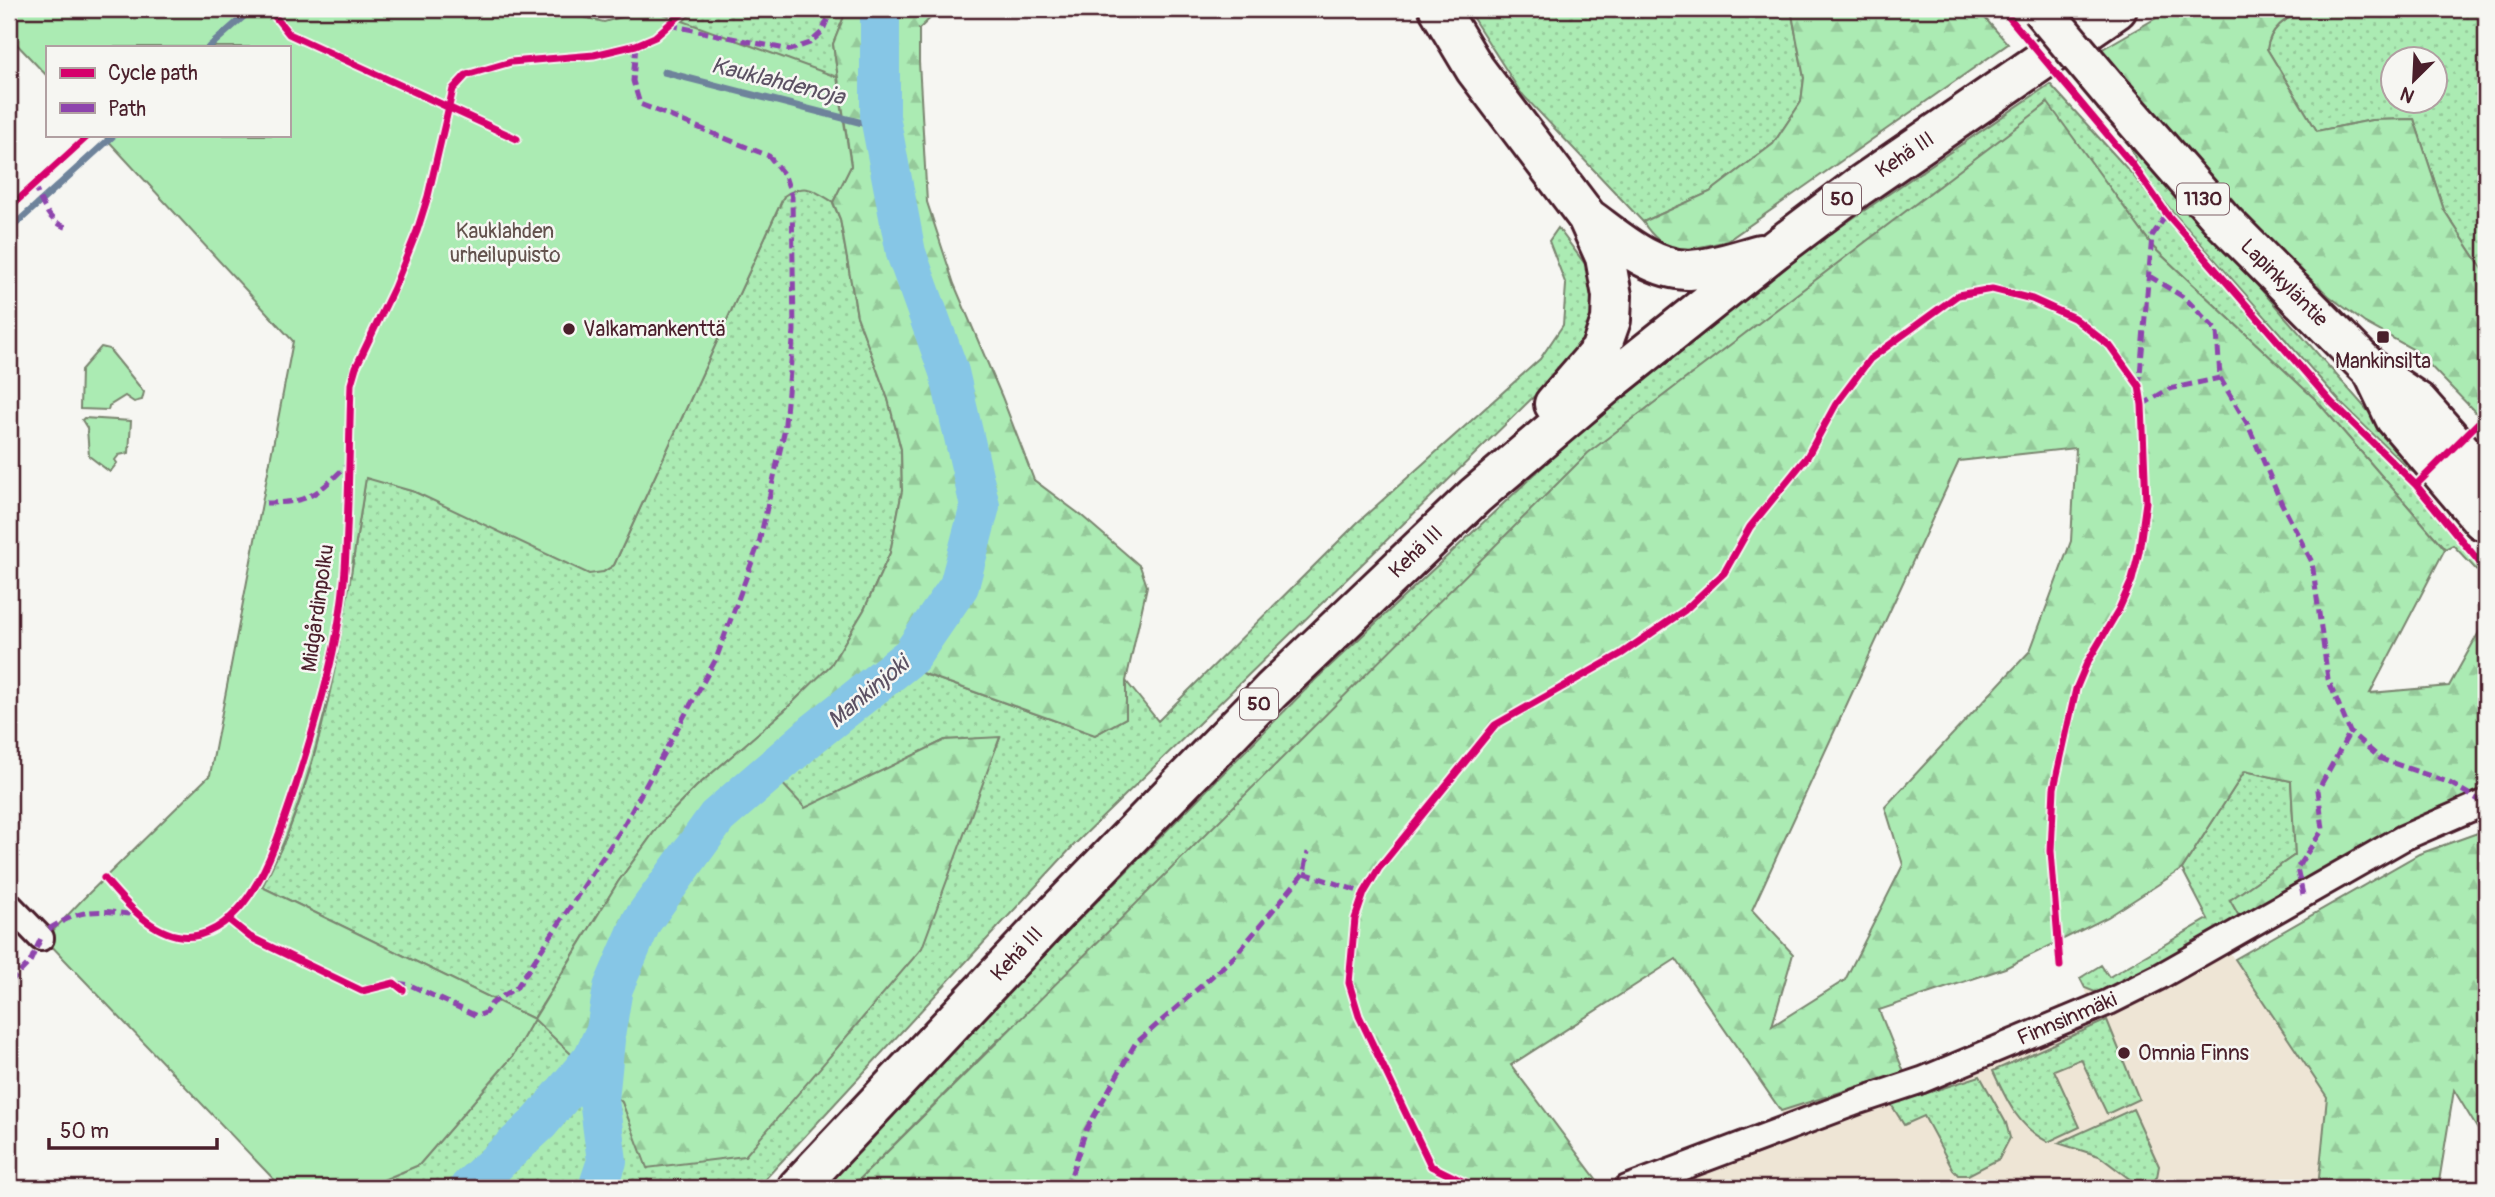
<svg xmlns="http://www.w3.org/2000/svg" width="2495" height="1197" font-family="Pangolin,sans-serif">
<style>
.built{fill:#eee5d5}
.grass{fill:url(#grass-dots);stroke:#7a856f;stroke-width:2;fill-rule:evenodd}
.forest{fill:url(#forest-firs);stroke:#7a856f;stroke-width:2;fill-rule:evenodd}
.park{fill:#abebb3;stroke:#7a856f;stroke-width:2}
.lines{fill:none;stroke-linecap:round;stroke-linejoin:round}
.stream{stroke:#6e839b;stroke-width:7}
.river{stroke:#86c6e6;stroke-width:40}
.minor-casing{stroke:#4a1f2b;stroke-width:30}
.primary-casing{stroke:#4a1f2b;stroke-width:44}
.trunk-casing{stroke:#4a1f2b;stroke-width:44}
.minor{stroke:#f6f6f2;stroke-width:24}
.primary{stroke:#f6f6f2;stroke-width:38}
.trunk{stroke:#f6f6f2;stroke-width:38}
.primary-bridge-casing{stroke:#4a1f2b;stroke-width:44;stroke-linecap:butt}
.primary-bridge{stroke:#f6f6f2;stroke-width:38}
.quiet{stroke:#8e44ad;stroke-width:5;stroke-dasharray:10 5;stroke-linecap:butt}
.cycleway-casing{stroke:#f6f6f2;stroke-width:11}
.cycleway{stroke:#d6006c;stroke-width:7}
.poi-dot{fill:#4a1f2b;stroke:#f6f6f2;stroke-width:2.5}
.labels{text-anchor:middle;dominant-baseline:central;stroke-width:5;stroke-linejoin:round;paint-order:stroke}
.shield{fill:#f6f6f2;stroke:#7e6067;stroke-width:2}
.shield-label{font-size:19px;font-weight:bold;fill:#4a1f2b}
.street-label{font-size:21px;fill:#4a1f2b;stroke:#f6f6f2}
.park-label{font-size:21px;fill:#62524d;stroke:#f6f6f2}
.poi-label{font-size:21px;fill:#4a1f2b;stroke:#f6f6f2;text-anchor:start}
.water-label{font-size:23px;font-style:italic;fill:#5c5163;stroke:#f6f6f2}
</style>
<defs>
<pattern id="grass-dots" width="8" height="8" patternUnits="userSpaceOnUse" patternTransform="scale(1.75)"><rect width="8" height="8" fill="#abebb3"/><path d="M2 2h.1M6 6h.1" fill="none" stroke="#95c99a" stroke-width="1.8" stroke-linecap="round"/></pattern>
<pattern id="forest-firs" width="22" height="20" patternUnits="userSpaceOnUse" patternTransform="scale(1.75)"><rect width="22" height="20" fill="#abebb3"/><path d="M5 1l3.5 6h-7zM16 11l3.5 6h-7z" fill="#95c99a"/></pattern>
</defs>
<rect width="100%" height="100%" fill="#f6f6f2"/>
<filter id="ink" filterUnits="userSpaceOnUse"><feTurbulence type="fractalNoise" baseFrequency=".0143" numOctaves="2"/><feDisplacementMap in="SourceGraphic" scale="14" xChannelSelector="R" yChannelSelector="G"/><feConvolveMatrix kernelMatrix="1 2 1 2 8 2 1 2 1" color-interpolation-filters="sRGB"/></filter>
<g filter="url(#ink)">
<path class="built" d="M2215,931L2327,1097L2318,1188H1663L1790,1133L1781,1111L1904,1072L1997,1034L2041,1020L2057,1012L2060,1003L2062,1008L2088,997L2085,988L2095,992L2117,991Z"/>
<path class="grass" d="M696,9H847L833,44L851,166L833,203L840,219L857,316L888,399L901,449L902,491L890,553L864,610L831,665L785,710L696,787L660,824L618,882L534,1018L622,1102L648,1168L977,794L1000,738L945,740L805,809L765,766L888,661L1095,735L1126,718V681L1158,721L1357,523L1540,359L1563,325L1566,285L1549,241L1558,228L1594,276L1590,329L1558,373L1074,845L757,1188H364L419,1165L512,1057L534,1019L262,887C271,868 281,849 289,830C334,717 347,596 366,477L415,492L603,572L614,565L784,196L663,40Z
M1467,9H1791L1804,78L1801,102L1773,144L1710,192L1643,222L1521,93Z
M2304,9H2486V274L2444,210L2414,119L2372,120L2317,131L2267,49C2270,27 2286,19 2304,9ZM2394,60H2436V102H2394Z
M2050,84L2132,174L2173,227L2317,391L2409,482L2486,575V580L2453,545L2445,549L2316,400L2154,248L2047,103L997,1041L851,1188H823L1058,941L1315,680L1583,429L1790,261Z
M2132,143L2420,470L2414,472L2411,471L2344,406L2171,210L2150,184L2137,163L2130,145Z
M2245,771L2291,781L2295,855L2230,900L2239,916L2117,991L2095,992L2085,988L2080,978L2101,965L2109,977L2208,919L2182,869Z
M2107,1020L2139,1099L2107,1114L2081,1059L2054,1070L2080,1127L2048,1142C2018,1127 2007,1101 1993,1071Z
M1980,1076L2006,1123L2010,1138L1999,1159L1968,1175H1958L1953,1170L1924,1116L1904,1125L1889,1101L1918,1096Z
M2133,1109L2159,1166L2157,1177L2152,1183L2145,1186L2135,1183L2099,1156L2058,1143Z"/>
<path class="forest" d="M847,9H940L919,29V62L927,202L954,284L1002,397L1034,480L1082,516L1140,566L1147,586L1126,681V718L1095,735L888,661L766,766L805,808L945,740L1000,737L922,948L745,1156L647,1168L622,1102L534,1019L618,882L660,824L696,787L785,710L831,665L864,610L890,553L902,491L901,449L888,399L857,316L840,219L833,202L851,165L833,44Z
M1791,9H1977L2008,44L1727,241C1691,249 1666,259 1643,222L1710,192L1773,144L1801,102L1804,78Z
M2172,9H2304C2286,19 2270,27 2267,49L2317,131L2372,120L2414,119L2444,210L2486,274V420L2477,414L2416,351L2365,323L2329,296L2242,216L2099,51Z
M2048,103L2154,248L2316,400L2445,549L2370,693L2449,686L2483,625H2486V788L2468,795L2239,916L2230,900L2295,855L2291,781L2245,771L2182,869L2108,917L2005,968L1879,1010L1904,1072L1781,1111L1676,959L1511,1065L1603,1188H851L1588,453ZM2076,448L2071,541L2030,651L1885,807L1903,865L1845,980L1772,1026L1793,954L1752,910L1959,461Z
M2486,830V1143L2454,1090L2438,1188H2318L2327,1097L2235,959L2419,854Z"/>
<path class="park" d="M9,9H548L604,22L650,9L837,77L851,166L833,202C814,190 805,182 784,196L614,565L603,572L589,574L415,492L366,478C347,596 333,716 289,829C282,849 271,868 262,887L534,1019L512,1057L419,1165L364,1188H282L45,939L83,899L210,775L293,341L103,135H289V47H47V76L9,36Z
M101,347L109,349L144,392L142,400L134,402L125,396L109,406L108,410L80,409L81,370Z
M84,418L131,421L129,453L119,455L115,460L117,463L110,472L89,456L87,428L82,420Z"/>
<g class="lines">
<path class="stream" d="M209,47L252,9
M664,72L882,128
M9,230L114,135"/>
<path class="river" d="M469,1188L540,1122L593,1058L606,1030L613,988L642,921L717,817L814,733L911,656L959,586L980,506L949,372L906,253L880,117V14L883,9
M598,1188L607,1161L599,1100L605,1040"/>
<defs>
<path id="minor" d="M9,905L41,938
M1627,1188L1859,1101L1922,1080L2109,1002L2159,977L2403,838L2486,802"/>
<path id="primary" d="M2115,97L2224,222L2373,372L2418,402L2486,479
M2374,374L2395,418L2482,520"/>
<path id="trunk" d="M1439,9L1475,69L1587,217L1605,257L1612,296L1611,320L1600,351L1554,404
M1588,218C1617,239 1652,271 1690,270C1713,269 1738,260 1760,254
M2486,505L2482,520H2486
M797,1188L1050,919L1272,690L1475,496L1607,384L1776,249L1858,187L2117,9"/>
</defs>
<use href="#minor" class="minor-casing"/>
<use href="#primary" class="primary-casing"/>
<use href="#trunk" class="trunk-casing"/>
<use href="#minor" class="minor"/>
<use href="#primary" class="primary"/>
<use href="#trunk" class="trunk"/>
<defs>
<path id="primary-bridge" d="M2041,9L2115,97"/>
</defs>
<use href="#primary-bridge" class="primary-bridge-casing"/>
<use href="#primary-bridge" class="primary-bridge"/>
<path class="quiet" d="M669,25L790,50L810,43L822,32L832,9
M34,185C41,201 48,222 66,227
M2149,276L2185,298L2217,331L2220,378L2248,425L2281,502L2312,562L2328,679L2350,732L2381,759L2448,782L2484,803
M2139,386L2152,236L2167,214
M2142,405L2169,389L2220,378
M266,503C311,503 317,494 348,464
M1304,873L1364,893
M2303,895L2297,868L2323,829L2318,790L2350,732
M49,929C85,907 96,910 137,915
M9,983L30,962L41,938
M397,983L410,985L477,1016L485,1013L492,1003L517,987L621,830L716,659L759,543L784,433L794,331L792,197L785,176L769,156L640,104L633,81L636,45
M1630,1186V1188
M1067,1188L1086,1130L1135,1044L1234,957L1304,873L1308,852"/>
<defs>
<path id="cycleway" d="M269,9L289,34L517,139
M2002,9L2132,164L2167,214L2331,402L2416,485L2486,570
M9,208L89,135
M2416,485L2478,423L2486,428
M104,878C126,904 160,945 199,935C223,929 242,908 254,888C272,860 285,817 296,785C318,715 340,643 345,569C349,508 349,445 351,384L356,367L394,288L417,231L428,196L453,89L466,75L511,62L594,55L636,45L655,37L687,9
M228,919L250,937L362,991L394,983L403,990
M1476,1188L1431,1166L1359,1016L1349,983L1355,919L1364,893L1379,868L1495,725L1621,654L1685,610L1724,573L1750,527L1807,457L1836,404L1870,359L1958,295L1992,289L2032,299L2074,318L2110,346L2139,386L2142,405L2146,502L2139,552L2132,580L2119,609L2087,663L2076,689L2054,788L2051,851L2060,966"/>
</defs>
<use href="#cycleway" class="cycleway-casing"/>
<use href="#cycleway" class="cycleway"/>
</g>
</g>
<g class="poi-dot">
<circle cx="569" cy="329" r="7"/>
<rect x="2376" y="330" width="14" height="14" rx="3.5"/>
<circle cx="2124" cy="1053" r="7"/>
</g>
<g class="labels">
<g class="shield">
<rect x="1823" y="183.5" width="38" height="31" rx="5"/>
<rect x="2177" y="183.5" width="52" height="31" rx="5"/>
<rect x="1240" y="688.5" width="38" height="31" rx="5"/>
</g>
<g class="shield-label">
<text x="1842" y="199">50</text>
<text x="2203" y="199">1130</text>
<text x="1259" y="704">50</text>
</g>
<g class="street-label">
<text transform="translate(1905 155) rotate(-34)">Kehä III</text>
<text transform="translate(2284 283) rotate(45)">Lapinkyläntie</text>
<text transform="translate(1416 552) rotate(-44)">Kehä III</text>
<text transform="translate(318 608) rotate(-82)">Midgårdinpolku</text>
<text transform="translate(1017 954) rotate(-47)">Kehä III</text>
<text transform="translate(2067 1019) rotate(-23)">Finnsinmäki</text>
</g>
<g class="park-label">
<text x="505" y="231">Kauklahden<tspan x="505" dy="24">urheilupuisto</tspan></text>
</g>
<g class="poi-label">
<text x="583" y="329">Valkamankenttä</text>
<text x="2383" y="361" text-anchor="middle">Mankinsilta</text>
<text x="2138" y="1053">Omnia Finns</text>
</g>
<g class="water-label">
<text transform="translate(778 81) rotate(14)">Kauklahdenoja</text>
<text transform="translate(868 692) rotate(-40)">Mankinjoki</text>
</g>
</g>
<rect width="2495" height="1197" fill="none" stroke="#f6f6f2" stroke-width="35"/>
<rect x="18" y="18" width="2460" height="1162" fill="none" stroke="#4a1f2b" stroke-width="2.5" filter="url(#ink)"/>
<rect x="46" y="46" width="245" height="91" fill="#f6f6f2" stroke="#b1a0a2" stroke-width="2"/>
<rect x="60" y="68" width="35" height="10" fill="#d6006c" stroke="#b1a0a2" stroke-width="2"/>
<text x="108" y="80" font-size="21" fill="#4a1f2b">Cycle path</text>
<rect x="60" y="103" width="35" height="10" fill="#8e44ad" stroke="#b1a0a2" stroke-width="2"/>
<text x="108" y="116" font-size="21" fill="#4a1f2b">Path</text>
<g transform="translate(2414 80) rotate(204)"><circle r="33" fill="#f6f6f2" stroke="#b1a0a2" stroke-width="2"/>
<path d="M0-5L12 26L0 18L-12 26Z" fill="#4a1f2b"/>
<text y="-10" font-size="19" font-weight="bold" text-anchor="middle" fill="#4a1f2b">N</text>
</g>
<path d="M49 1138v10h168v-10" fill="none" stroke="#4a1f2b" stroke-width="3.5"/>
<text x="60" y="1138" font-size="21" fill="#4a1f2b" stroke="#f6f6f2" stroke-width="5" paint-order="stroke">50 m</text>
</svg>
